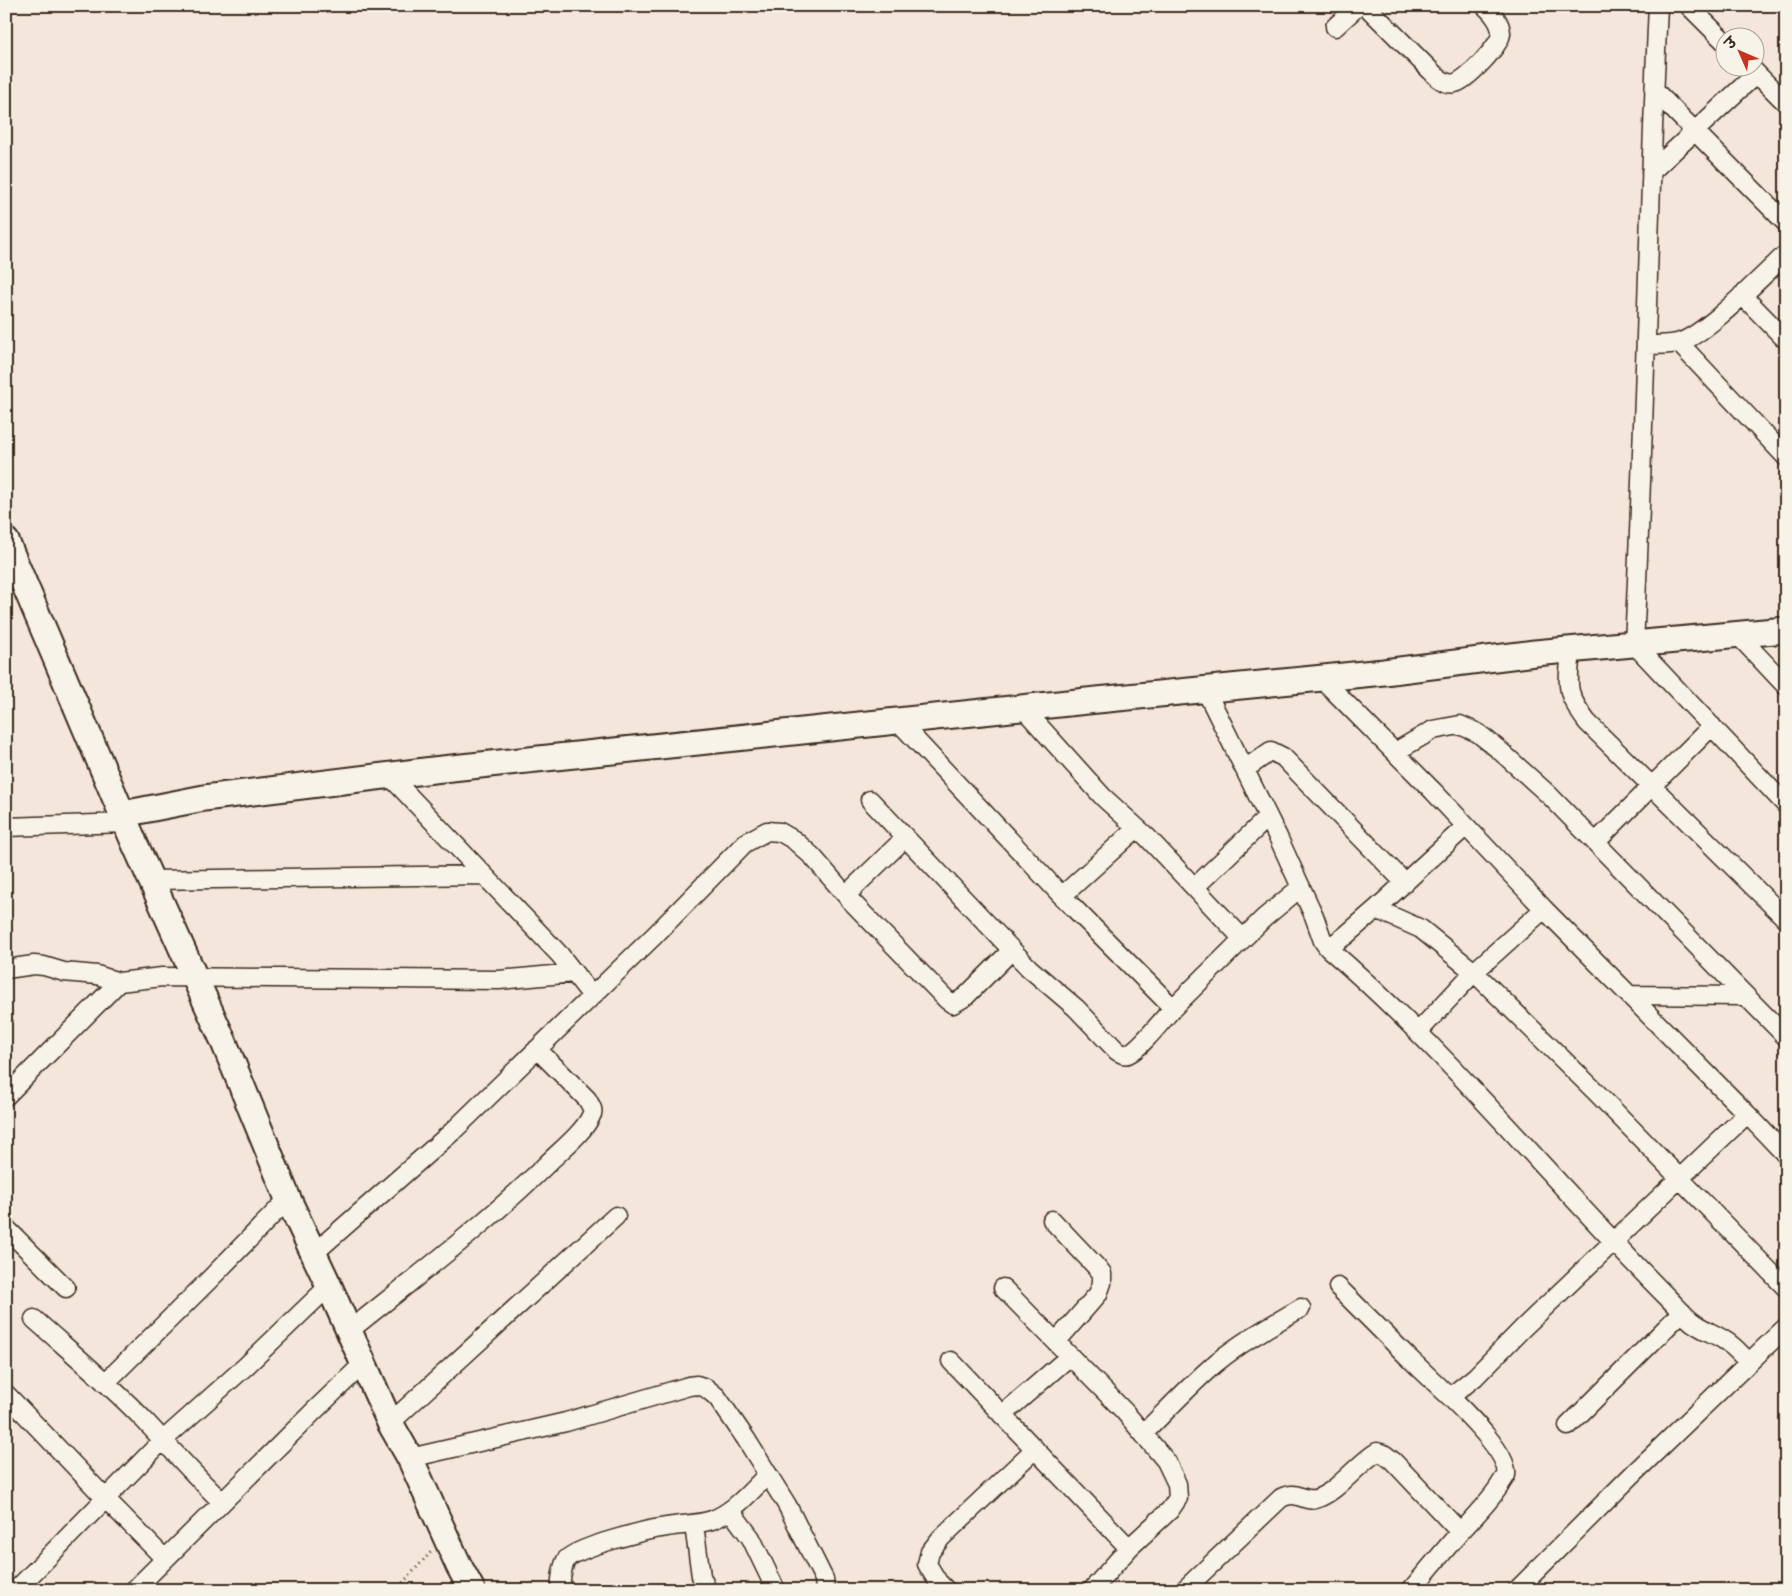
<svg xmlns="http://www.w3.org/2000/svg" width="1792" height="1596" font-family="Sriracha,'Playpen Sans Deva',sans-serif">
<style>
.lines{fill:none;stroke-linecap:round;stroke-linejoin:round}
.street-casing{stroke:#3b2a1e;stroke-width:21}
.secondary-casing{stroke:#3b2a1e;stroke-width:29}
.path{stroke:#3b2a1e;stroke-width:3;stroke-dasharray:1 4;stroke-linecap:butt}
.street{stroke:#f7f3e8;stroke-width:18}
.secondary{stroke:#f7f3e8;stroke-width:25}
</style>
<rect width="100%" height="100%" fill="#f4e6da"/>
<filter id="ink" filterUnits="userSpaceOnUse"><feTurbulence type="fractalNoise" baseFrequency=".02" numOctaves="2"/><feDisplacementMap in="SourceGraphic" scale="10" xChannelSelector="R" yChannelSelector="G"/><feConvolveMatrix kernelMatrix="1 2 1 2 8 2 1 2 1" color-interpolation-filters="sRGB"/></filter>
<g filter="url(#ink)">
<g class="lines">
<defs>
<path id="street" d="M1366,6L1437,77C1443,81 1448,85 1455,83C1466,81 1502,44 1501,33C1501,23 1492,12 1485,6
M1658,6C1648,219 1645,431 1634,644L1786,805
M1689,6L1724,41
M1335,27L1358,6
M1751,68L1786,103
M1654,90L1786,223
M1651,172L1756,74
M1742,295L1786,340
M1679,343L1786,457
M1646,345C1656,345 1668,345 1677,343C1704,337 1763,275 1786,254
M1738,635L1786,686
M1571,650C1568,686 1564,691 1587,722L1786,919
M1321,678L1433,791L1544,909L1747,1114
M1205,689L1278,837L1314,916L1323,941L1328,948L1345,936L1376,909L1421,929L1474,972L1594,1090L1786,1288
M1023,708L1103,797L1147,837L1243,939
M898,721L1062,896L1173,1008L1264,918L1301,887
M1395,752L1433,730L1460,725L1478,733L1498,749L1549,795L1786,1037
M1245,769L1271,751L1283,757L1405,883
M389,775L484,875
M870,800L1029,968L1076,1008L1117,1051C1121,1053 1124,1056 1128,1054C1140,1049 1164,1018 1173,1008
M6,827L126,823
M1596,842L1712,726
M152,880L484,875L560,955L592,996
M1195,887L1268,817
M846,895L905,838
M1062,896L1137,828
M1376,909L1466,826
M1328,948C1452,1055 1554,1184 1670,1300C1677,1307 1684,1315 1691,1321C1702,1330 1716,1334 1727,1342C1735,1347 1742,1356 1749,1362
M6,969L34,965L44,966L64,972L97,975L119,982
M1629,995L1745,996
M1418,1032L1474,972L1544,909
M6,1096L119,982L162,977L499,980L574,973
M1052,1220L1102,1273V1283L1098,1294L1056,1342
M6,1228L66,1288
M314,1253L452,1132L654,936L745,843L767,831L780,832L794,840L813,857L850,900L947,1000L953,1004L965,997L1012,950
M1338,1287L1408,1357L1450,1397L1475,1377L1524,1327L1747,1114L1786,1155
M1003,1288L1124,1411L1166,1461L1177,1484L1178,1498L1170,1510L1129,1548
M34,1319C72,1353 111,1385 146,1422C171,1449 195,1476 222,1502
M349,1331C416,1277 486,1224 547,1164C561,1150 583,1133 591,1116C595,1110 590,1105 587,1099L537,1049
M951,1361L1129,1548L1092,1590
M105,1383L208,1281L288,1199
M6,1394L106,1499L165,1559
M1002,1415L1070,1356
M390,1423L616,1216
M1568,1426L1682,1312
M1143,1434C1167,1410 1191,1384 1217,1362C1243,1341 1272,1325 1301,1308
M410,1458L566,1422L689,1386L697,1385L706,1388L717,1397L746,1439L787,1505L824,1579L825,1590
M730,1510L751,1538L776,1590
M694,1525L701,1576L707,1590
M17,1589L160,1443L246,1366L329,1286
M134,1590L314,1411L363,1364
M560,1590C561,1580 561,1569 566,1560C573,1548 650,1529 667,1527C682,1524 697,1525 712,1520C734,1512 752,1490 768,1474
M946,1590L938,1582L927,1564L930,1552L941,1538L1035,1449
M1184,1590L1281,1498C1299,1489 1304,1504 1318,1498C1338,1491 1357,1464 1377,1452L1384,1454L1393,1461L1460,1532C1474,1517 1489,1502 1500,1485C1501,1482 1505,1478 1506,1475C1510,1455 1463,1410 1450,1397
M1411,1590L1460,1532
M1517,1590L1633,1474L1786,1327"/>
<path id="secondary" d="M6,541L134,842L223,1040L288,1199L329,1286L390,1423L410,1458L459,1566L472,1590
M123,814L204,798L433,770L1087,701L1384,672L1535,653L1786,630"/>
</defs>
<use href="#street" class="street-casing"/>
<use href="#secondary" class="secondary-casing"/>
<path class="path" d="M396,1590L431,1552"/>
<use href="#street" class="street"/>
<use href="#secondary" class="secondary"/>
</g>
</g>
<rect width="1792" height="1596" fill="none" stroke="#f7f3e8" stroke-width="25"/>
<rect x="12" y="12" width="1767" height="1571" fill="none" stroke="#3b2a1e" stroke-width="2" filter="url(#ink)"/>
<g transform="translate(1740 52) rotate(315)"><circle r="24" fill="#f7f3e8" stroke="#aca397"/>
<path d="M0-4L9 19L0 12L-9 19Z" fill="#c8321e"/>
<text y="-8" font-size="14" font-weight="bold" text-anchor="middle" fill="#3b2a1e">उ</text>
</g>
</svg>
